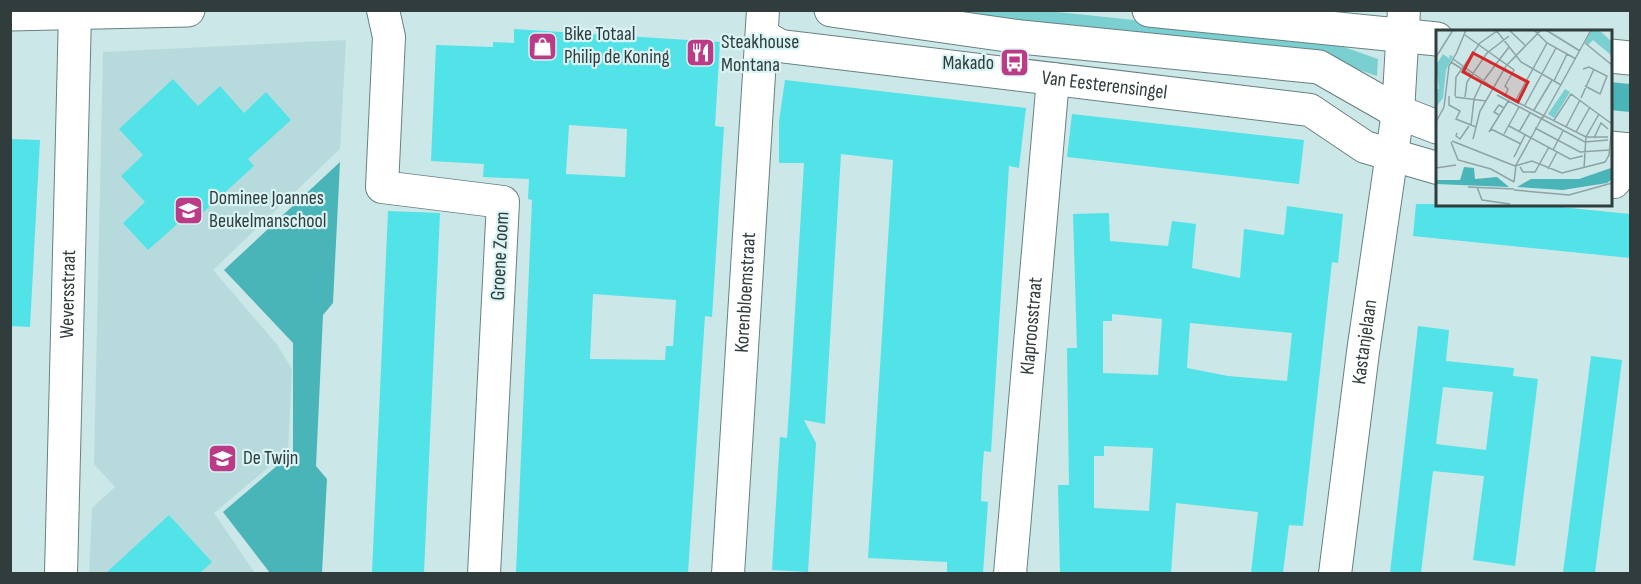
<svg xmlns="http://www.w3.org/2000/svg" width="1641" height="584" font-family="'Sofia Sans Condensed',sans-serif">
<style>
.built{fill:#b7dbdc}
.green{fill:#7acfd1}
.water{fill:#49b5b8}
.building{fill:#51e3e8;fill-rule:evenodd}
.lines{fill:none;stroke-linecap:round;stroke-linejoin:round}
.street-casing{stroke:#688081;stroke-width:34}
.secondary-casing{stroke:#688081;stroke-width:35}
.street{stroke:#fff;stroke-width:32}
.secondary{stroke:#fff;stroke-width:33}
.labels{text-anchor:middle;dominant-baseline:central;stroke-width:4.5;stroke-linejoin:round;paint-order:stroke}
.poi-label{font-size:20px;fill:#313c3c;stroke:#d9f4f5;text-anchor:start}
.street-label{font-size:20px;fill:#313c3c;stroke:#d9f4f5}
.inset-road{fill:none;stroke:#8ea3a3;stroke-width:1.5}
.view{fill:#d62828;fill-opacity:0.15;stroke:#d62828;stroke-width:3}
.inset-edge{fill:none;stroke:#313c3c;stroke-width:3}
</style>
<rect width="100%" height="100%" fill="#cce7e8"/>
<path class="built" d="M346,40L340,149L213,270L276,343L292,369L288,451L214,513L255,573L89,574L92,508L115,487L94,464L103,52Z"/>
<path class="green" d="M891,11H1048L1324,40L1378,59L1377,76L1322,57Z"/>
<path class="water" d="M1610,82L1630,84V112L1610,110Z
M340,162L333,303L323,315L316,466L327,479L322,573H270L223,512L293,452V343L224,270Z"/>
<path class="building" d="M514,29L720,42L715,126L724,127L712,317L705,316L688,573H516L532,200L528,199L529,179L483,177L484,164L431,161L436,45L493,47V42L514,43ZM569,125L627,129L625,177L566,174ZM593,294L676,300L673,346H666L665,360L590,359Z
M173,79L198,106L220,86L244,113L266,92L291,120L248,159L254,166L198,217L192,211L148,250L123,223L145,202L121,176L143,155L119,129Z
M785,80L1026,108L1019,168L1009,166L991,452L984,451L982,476L981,501L988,502L983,573H947V562L868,558L893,160L841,154L825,424L804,420L816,443L808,572L772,570L780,437L787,438L790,394L804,163H779V121Z
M1072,114L1304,140L1299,184L1067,157Z
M10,139L40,140L30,327L10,326Z
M1416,204H1531L1630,214V258L1413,236Z
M1287,206L1343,214L1338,263L1332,262L1303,526L1289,525L1283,573H1251L1258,512L1176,503L1171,573H1060L1058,485H1069L1067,348H1077L1073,214L1109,213L1110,241L1168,246L1172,221L1196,224L1192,268L1240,278L1244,229L1284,235ZM1112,314L1162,319L1158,375L1103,373V321H1112ZM1190,323L1292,333L1287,381L1228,376L1187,368ZM1104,446L1153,448L1149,511L1094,508V456H1104Z
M388,211L440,213L424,573H372Z
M1418,326L1449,330L1446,361L1514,368L1513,376L1538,379L1515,566L1473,560L1484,476L1433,471L1421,573H1390ZM1443,387L1493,392L1486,450L1436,444Z
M1591,356L1622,360L1595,573H1563Z
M169,515L212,562L200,573H106Z"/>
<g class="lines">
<defs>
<g id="street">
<path d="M383,10L389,37L382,187L503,202L484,574"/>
<path id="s1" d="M762,35L780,46L1310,110L1365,147L1437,168"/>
<path d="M1610,182H1614L1630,161"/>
<path id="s2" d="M61,574L75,14"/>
<path id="s3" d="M728,574L763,10"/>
<path id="s4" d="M1010,574L1053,79"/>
<path id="s5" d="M1335,574L1363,352L1398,112L1404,10"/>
</g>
<path id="secondary" d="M831,10L1021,37L1319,67L1398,112L1437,127
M1149,10L1437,39
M10,14L188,10
M1610,56L1630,58
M1610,148L1630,150"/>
</defs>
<use href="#street" class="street-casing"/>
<use href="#secondary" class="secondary-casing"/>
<use href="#street" class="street"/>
<use href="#secondary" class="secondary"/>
</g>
<defs>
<symbol id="shop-square" viewBox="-11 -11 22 22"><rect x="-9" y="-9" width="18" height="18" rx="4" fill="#bb3b87" stroke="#d9f4f5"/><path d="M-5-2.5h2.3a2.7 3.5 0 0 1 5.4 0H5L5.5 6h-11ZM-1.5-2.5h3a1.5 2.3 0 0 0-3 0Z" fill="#fff"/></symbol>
<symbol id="restaurant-square" viewBox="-11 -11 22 22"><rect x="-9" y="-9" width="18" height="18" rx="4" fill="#bb3b87" stroke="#d9f4f5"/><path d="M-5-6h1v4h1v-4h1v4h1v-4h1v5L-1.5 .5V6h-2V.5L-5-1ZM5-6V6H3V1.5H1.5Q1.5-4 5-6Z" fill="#fff"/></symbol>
<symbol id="bus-square" viewBox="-11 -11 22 22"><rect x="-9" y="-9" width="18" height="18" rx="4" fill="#bb3b87" stroke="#d9f4f5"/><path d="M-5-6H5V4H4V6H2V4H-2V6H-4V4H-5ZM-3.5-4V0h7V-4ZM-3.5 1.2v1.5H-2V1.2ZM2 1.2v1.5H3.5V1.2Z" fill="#fff"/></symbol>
<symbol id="school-square" viewBox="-11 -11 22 22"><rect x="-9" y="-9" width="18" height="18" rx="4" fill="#bb3b87" stroke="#d9f4f5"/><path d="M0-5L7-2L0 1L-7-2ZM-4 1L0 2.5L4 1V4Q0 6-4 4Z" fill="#fff"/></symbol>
</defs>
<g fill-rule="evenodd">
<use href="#shop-square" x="526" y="30" width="33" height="33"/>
<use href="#restaurant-square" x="684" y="36" width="33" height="33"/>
<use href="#bus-square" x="998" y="46" width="33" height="33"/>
<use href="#school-square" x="172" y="194" width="33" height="33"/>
<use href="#school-square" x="206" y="442" width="33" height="33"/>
</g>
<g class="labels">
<g class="poi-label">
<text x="564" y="34">Bike Totaal<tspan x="564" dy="23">Philip de Koning</tspan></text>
<text x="721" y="42">Steakhouse<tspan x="721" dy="23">Montana</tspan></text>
<text x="994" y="63" text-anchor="end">Makado</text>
<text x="209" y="198">Dominee Joannes<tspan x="209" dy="23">Beukelmanschool</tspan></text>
<text x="243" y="458">De Twijn</text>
</g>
<g class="street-label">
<text stroke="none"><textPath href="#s1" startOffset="348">Van Eesterensingel</textPath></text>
<text transform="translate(500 256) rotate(-87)">Groene Zoom</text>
<text stroke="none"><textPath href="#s3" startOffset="282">Korenbloemstraat</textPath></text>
<text stroke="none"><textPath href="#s2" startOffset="280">Weversstraat</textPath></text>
<text stroke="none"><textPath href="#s4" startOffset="249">Klaproosstraat</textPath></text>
<text stroke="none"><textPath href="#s5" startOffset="234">Kastanjelaan</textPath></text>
</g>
</g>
<g transform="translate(1436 30)">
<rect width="176" height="176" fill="#cce7e8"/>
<path d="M155,0H163L175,11V25L157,10L152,15L149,12ZM7,24L14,29L13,25L17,26L10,40L7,68L0,77V59H3L0,35ZM129,59L134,62L118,88L112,84Z" fill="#7acfd1"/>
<path d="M28,137L38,138L39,149L61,147L73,157L0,154V150H24ZM175,138V150L171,153L127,160L81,157L95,149H143Z" fill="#49b5b8"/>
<path class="inset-road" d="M60,0L85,32L125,55M73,0L89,15M98,0L111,13L140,29M110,0L144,21M29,5L78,40L69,56L72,59L69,66M149,13L176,35M20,24L30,0M0,27L17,0M17,29L69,66L150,107H172M15,32L37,46M147,39L153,37L171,46L164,64L149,56M48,50L73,17M118,51L131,24M61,65L106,89M13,66V75L24,81L20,89L40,97M19,66L20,47L44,13L61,1M19,67L50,71M29,67L31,52L51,23L73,6M145,68L158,39M80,70L111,13M89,75L120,18M98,80L116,50M63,85L58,82L63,75L68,78M106,89L155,0M106,89L149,112L172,110M118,90L135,64L176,94M0,92L8,77L13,36L21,22M35,96L38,69L46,52M73,96L134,129L147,126M130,97L144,70M99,98L144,122L173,120M55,99L85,114M53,102L73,70M83,102L94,83M140,102L154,77M21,103L20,106L24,109L33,96M68,104L83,77M158,108L165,93L172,99M37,109L44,81L70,36L105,0M16,111L79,136M15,112L22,130L55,139L78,152M117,120L127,101M78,127L89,105M79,136L96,131L126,143L169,132L173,125L176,95M84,137L87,142H99L113,117M0,138L20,135M148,138L150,107L163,84M112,139L121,122M78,152L80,135L107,86M32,157L78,159M41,157L46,170L74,174M78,160L133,165L176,153"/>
<path class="view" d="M37,23L92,52L82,72L27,42Z"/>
<rect width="176" height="176" class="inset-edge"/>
</g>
<rect width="1641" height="584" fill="none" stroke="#313c3c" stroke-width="24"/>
</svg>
